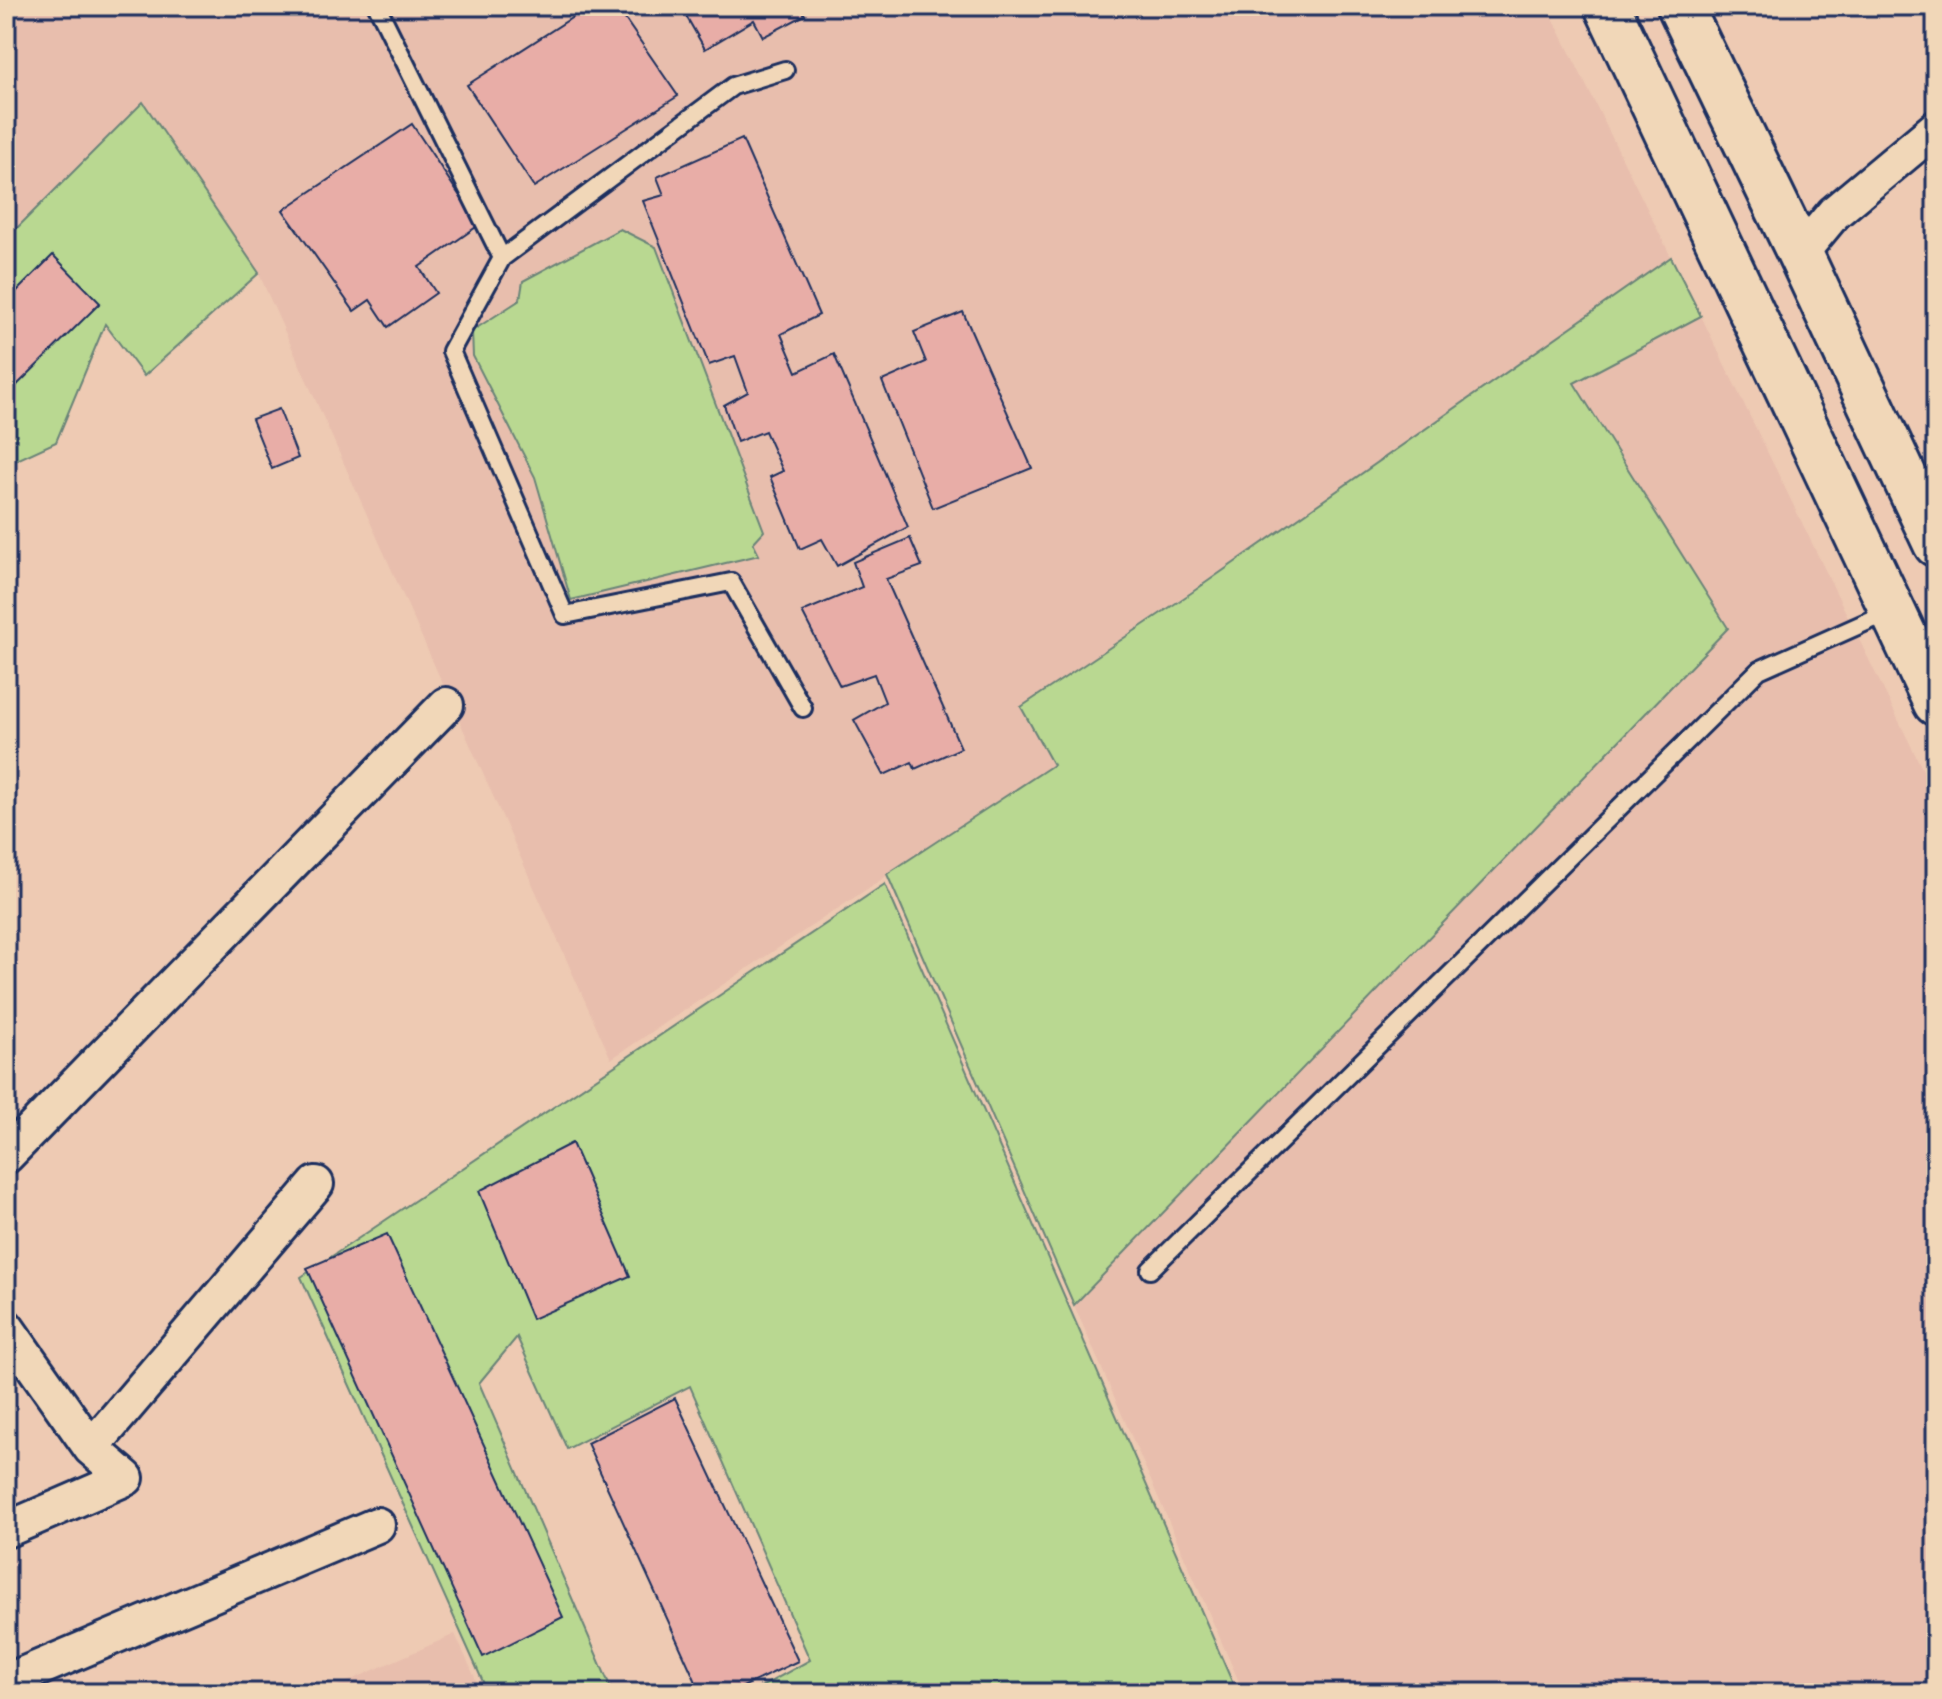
<svg xmlns="http://www.w3.org/2000/svg" width="1942" height="1699" font-family="'Architects Daughter',sans-serif">
<style>
.built{fill:#e8bead}
.green{fill:#b9d891;stroke:#6a8478;stroke-width:2}
.building{fill:#e8ada7;stroke:#1b2f5e;stroke-width:2}
.lines{fill:none;stroke-linecap:round;stroke-linejoin:round}
.lane-casing{stroke:#1b2f5e;stroke-width:22}
.street-casing{stroke:#1b2f5e;stroke-width:40}
.secondary-casing{stroke:#1b2f5e;stroke-width:50}
.lane{stroke:#f1d7b8;stroke-width:16}
.street{stroke:#f1d7b8;stroke-width:34}
.secondary{stroke:#f1d7b8;stroke-width:44}
</style>
<rect width="100%" height="100%" fill="#eecab3"/>
<filter id="ink" filterUnits="userSpaceOnUse"><feTurbulence type="fractalNoise" baseFrequency=".0125" numOctaves="2"/><feDisplacementMap in="SourceGraphic" scale="16" xChannelSelector="R" yChannelSelector="G"/><feConvolveMatrix kernelMatrix="1 2 1 2 8 2 1 2 1" color-interpolation-filters="sRGB"/></filter>
<g filter="url(#ink)">
<path class="built" d="M6,6H1547L1671,257L1347,485L1021,707L1054,765L611,1059L259,274L143,103L6,239Z
M1701,316L1936,797V1693H1244L1074,1305L1728,629L1574,382Z
M455,1634L482,1693H322Z"/>
<path class="green" d="M143,102L259,273L144,376L105,324L56,442L6,465V239Z
M620,229L656,247L764,531L753,543L759,555L571,600L535,477L473,356L472,331L520,300L523,281Z
M1671,257L1701,316L1574,383L1728,628L1074,1305L887,874L1053,765L1021,707L1191,593Z
M885,884L1237,1693H750L810,1660L690,1386L567,1449L517,1337L479,1383L613,1693H488L301,1277Z"/>
<path class="building" d="M590,6H616L678,96L534,187L467,85Z
M698,6H800L805,15L763,37L754,20L705,49L685,14Z
M412,124L479,225L419,267L436,293L388,327L370,300L354,311L283,210Z
M742,139L819,315L781,334L797,372L834,354L908,527L837,566L822,539L800,549L770,477L783,471L765,431L737,442L724,405L748,392L735,356L709,365L643,201L664,195L657,177Z
M53,255L100,303L8,394L6,392V302Z
M963,312L1032,468L933,508L882,381L926,362L914,332Z
M279,409L298,458L272,469L252,419Z
M910,538L922,566L886,579L961,748L915,769L912,762L884,775L854,720L885,702L874,674L840,686L802,612L862,587L853,562Z
M572,1143L630,1276L532,1319L479,1191Z
M387,1234L563,1617L483,1657L307,1268Z
M675,1398L798,1661L730,1693H701L587,1443Z"/>
<g class="lines">
<defs>
<path id="lane" d="M377,6L502,258
M785,70L733,86L502,258L451,351L565,615L731,582L803,708
M1150,1270L1759,670L1891,611"/>
<path id="street" d="M1800,254L1834,213L1936,128
M6,1156L446,705
M6,1327L91,1448L126,1478L6,1530
M91,1448L316,1184
M6,1682L377,1525"/>
<path id="secondary" d="M1607,6L1936,703
M1680,6L1800,254L1936,544"/>
</defs>
<use href="#lane" class="lane-casing"/>
<use href="#street" class="street-casing"/>
<use href="#secondary" class="secondary-casing"/>
<use href="#lane" class="lane"/>
<use href="#street" class="street"/>
<use href="#secondary" class="secondary"/>
</g>
</g>
<rect width="1942" height="1699" fill="none" stroke="#f1d7b8" stroke-width="32"/>
<rect x="16" y="16" width="1910" height="1667" fill="none" stroke="#1b2f5e" stroke-width="3" filter="url(#ink)"/>
</svg>
